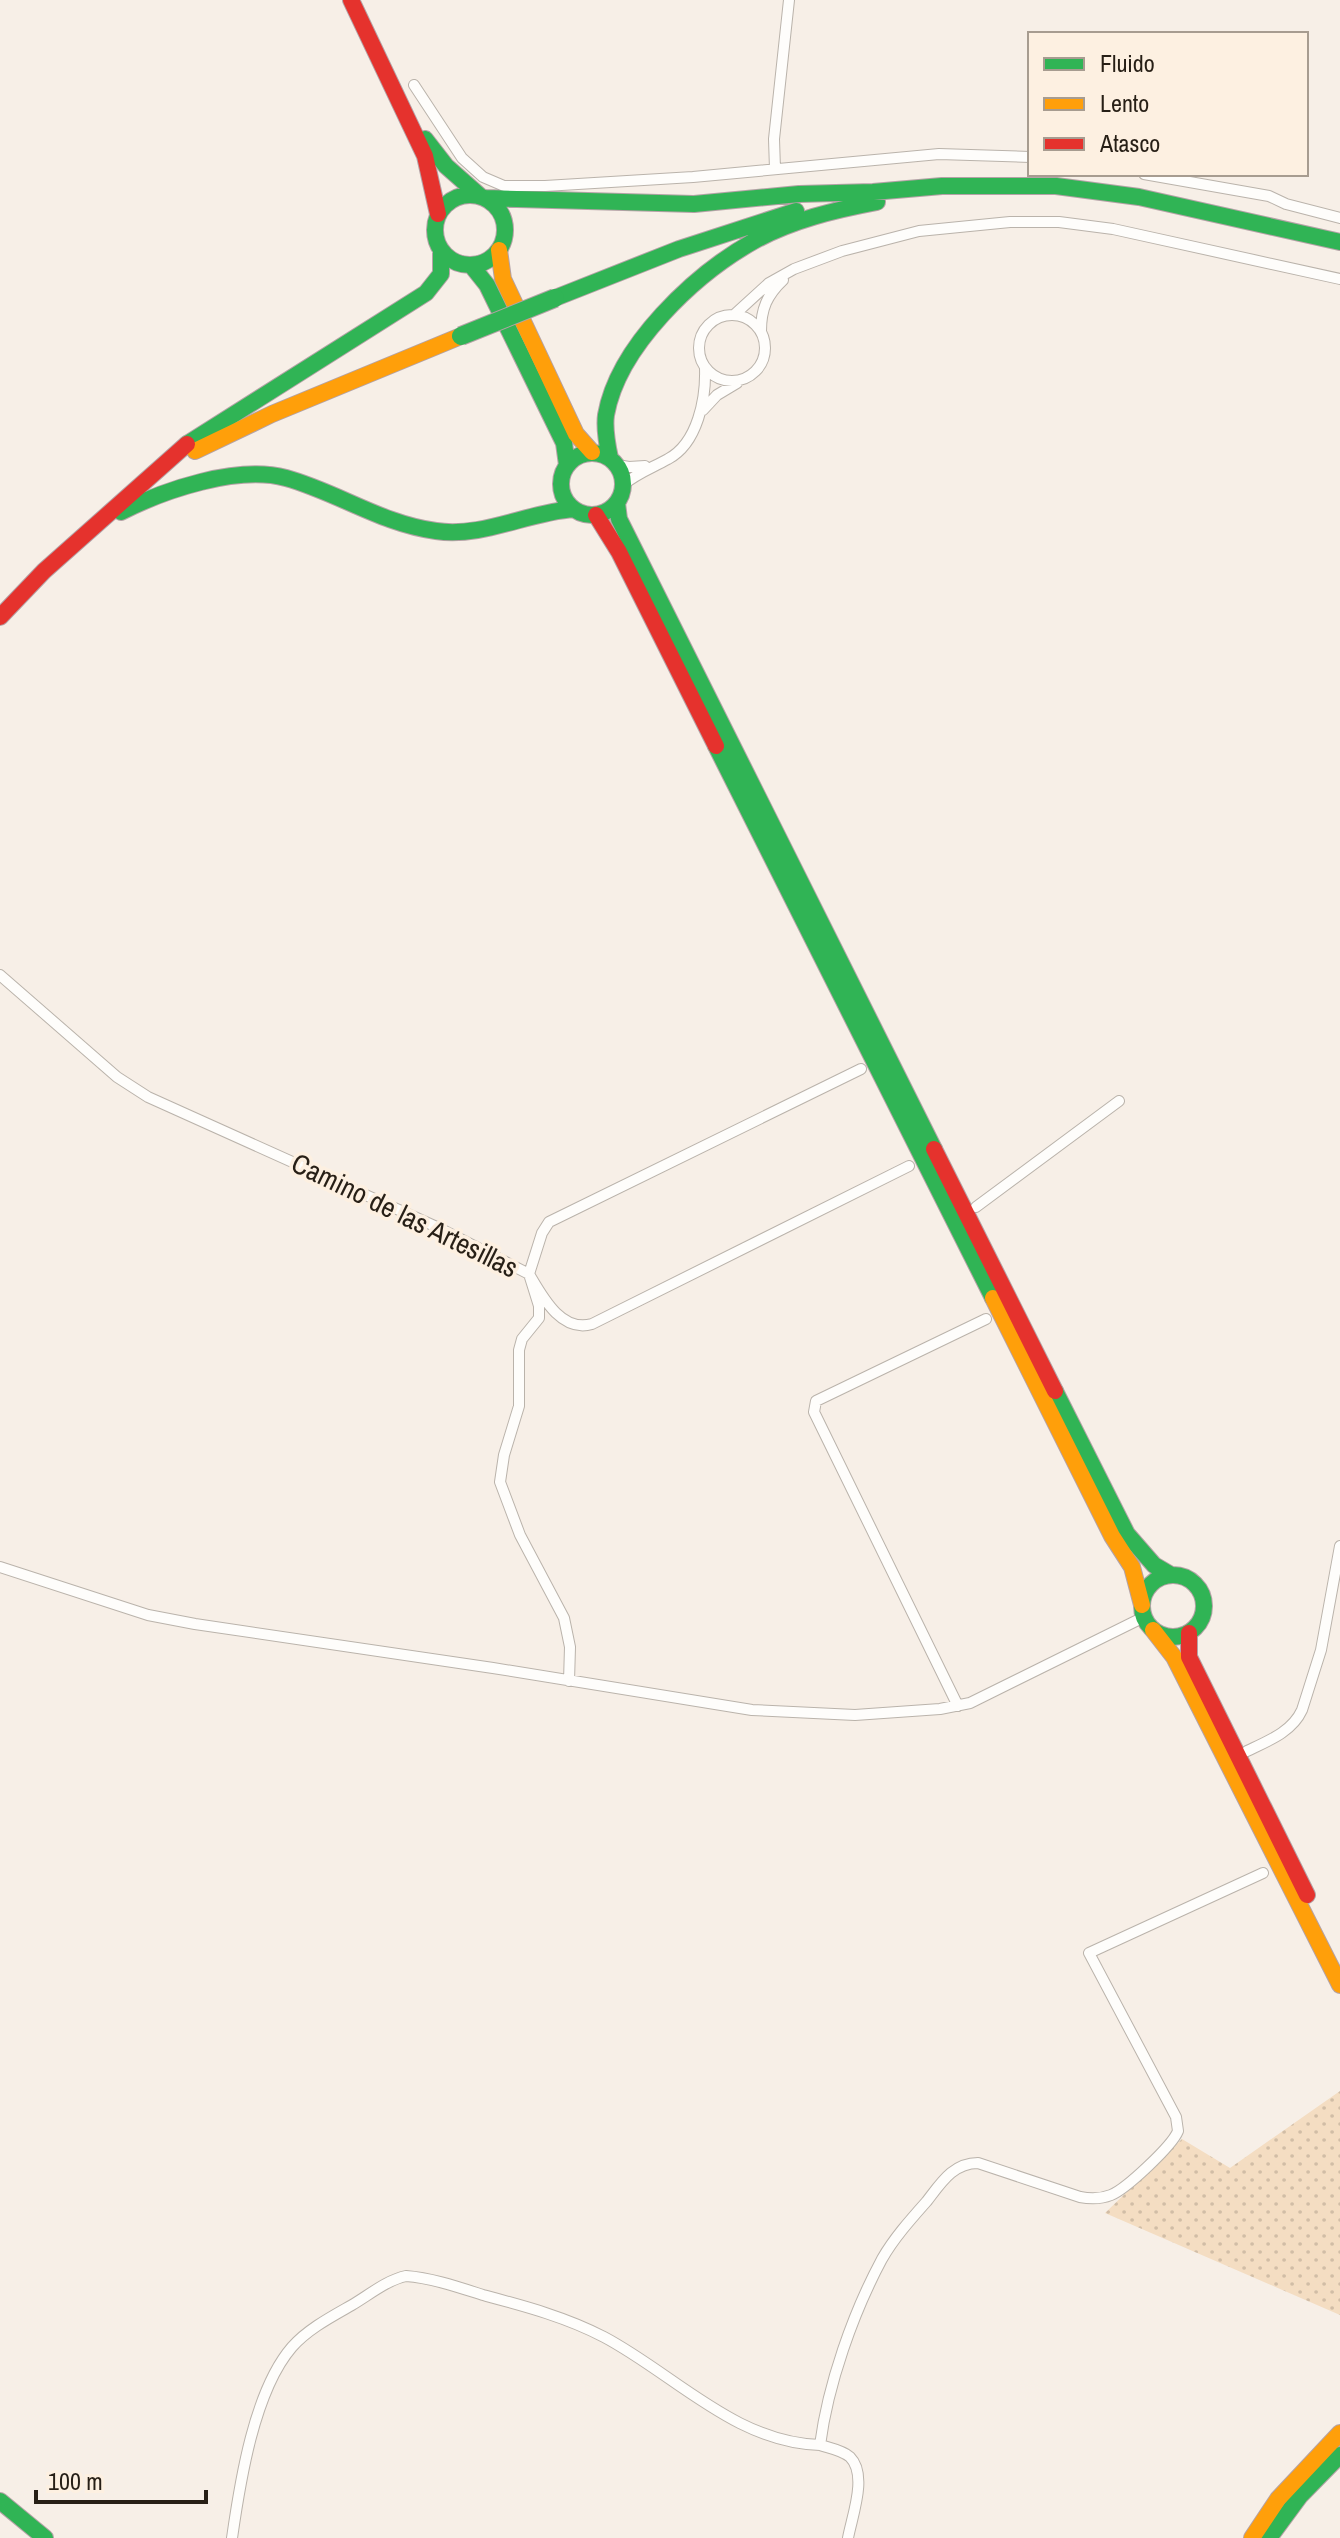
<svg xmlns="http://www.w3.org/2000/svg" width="1340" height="2538" font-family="'Archivo Narrow',sans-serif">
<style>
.green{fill:url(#green-dots)}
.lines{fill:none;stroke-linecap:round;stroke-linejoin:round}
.street-casing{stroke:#bab3ab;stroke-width:12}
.fast-casing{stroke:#b4a2a6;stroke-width:18}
.slow-casing{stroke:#b4a2a6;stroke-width:18}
.jam-casing{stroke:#b4a2a6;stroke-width:18}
.street{stroke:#fefdfb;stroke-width:10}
.fast{stroke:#30b455;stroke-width:16}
.slow{stroke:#ff9f0a;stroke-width:16}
.jam{stroke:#e5322d;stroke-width:16}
.fast-bridge-casing{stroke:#b4a2a6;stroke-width:20;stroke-linecap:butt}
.fast-bridge{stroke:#30b455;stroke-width:18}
.labels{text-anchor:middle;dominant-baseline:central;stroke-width:7;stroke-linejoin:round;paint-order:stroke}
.street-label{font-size:28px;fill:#271f16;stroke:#fdf0e1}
</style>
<defs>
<pattern id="green-dots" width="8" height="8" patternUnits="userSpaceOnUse" patternTransform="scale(2)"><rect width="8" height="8" fill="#f4ddc2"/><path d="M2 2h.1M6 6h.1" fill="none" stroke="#d1bda6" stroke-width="1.8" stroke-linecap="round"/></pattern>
</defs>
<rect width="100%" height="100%" fill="#f7efe7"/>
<path class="green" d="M1340,2091V2315L1105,2213L1182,2139L1230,2168Z"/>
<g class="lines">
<defs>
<path id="street" d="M414,85L462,158L483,177L504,186H545L693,177L939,154L1030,157
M775,169L774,139L789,0
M1144,174L1269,196L1286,204L1340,218
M699 348a33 33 0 1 1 66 0a33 33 0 1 1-66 0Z
M734,315L769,283L794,269L842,251L919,231L1010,222H1059L1113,229L1340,279
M761,331C761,309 767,295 783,280
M703,410L717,395L737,383
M617,465L629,467L645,466
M623,485C637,473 652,468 668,459C698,443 706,398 705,368
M0,975L117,1077L148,1097L439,1228L529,1274L539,1306V1318L522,1339L519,1350V1406L504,1455L500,1482L520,1535L564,1618L570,1647L569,1681
M861,1069L549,1222L542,1233L529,1274C542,1296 561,1333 592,1324L909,1166
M976,1207L1119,1101
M0,1567L148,1615L195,1624L493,1668L752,1710L855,1715L940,1709L970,1703L1144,1617
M958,1706L814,1412L816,1401L986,1319
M1247,1751C1268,1741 1292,1732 1302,1710L1321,1650L1340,1546
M232,2538C240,2482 254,2391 292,2347C308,2329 331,2317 352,2305C369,2295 387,2280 406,2276C432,2278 458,2287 483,2295C524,2306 566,2317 604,2337C674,2374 736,2443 820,2445
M848,2538C852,2516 868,2475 850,2457C842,2450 829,2448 820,2445C828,2384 853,2313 882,2259C894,2238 911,2219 927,2201C941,2183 953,2163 978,2163L1080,2197C1090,2199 1101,2199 1111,2195C1126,2189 1172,2146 1178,2131L1176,2117L1089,1953L1263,1873"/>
<path id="fast" d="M425,139L446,166L480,196
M435 230a35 35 0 1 1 70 0a35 35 0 1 1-70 0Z
M485,198L694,204L799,194L873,192L942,186H1056L1139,197L1340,242
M471,265L487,285L564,443L567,465
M555,298L679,249L796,211
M187,444L426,293L441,274V251
M561 484a31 31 0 1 1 62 0a31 31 0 1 1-62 0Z
M610,458C607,444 604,429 606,415C618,346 695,274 754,241C792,220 835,210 877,202
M617,503L619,519L934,1149
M121,512C164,490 237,465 286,478C337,492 382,524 436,531C483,538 528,512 574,509
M716,746L993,1298
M1055,1391L1127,1534L1154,1565L1171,1575
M1142 1606a31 31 0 1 1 62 0a31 31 0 1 1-62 0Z
M0,2501L45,2538
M1269,2538L1300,2496L1340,2455"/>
<path id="slow" d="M499,250L503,279L576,434L592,452
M195,451L272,414L461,336
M993,1298L1112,1536L1132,1567L1142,1605
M1153,1630L1174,1657L1340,1985
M1252,2538L1278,2499L1340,2433"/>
<path id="jam" d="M351,0L425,156L438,214
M596,515L619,552L716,746
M0,617L44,571L187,444
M934,1149L1055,1391
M1189,1633V1657L1307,1895"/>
</defs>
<use href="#street" class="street-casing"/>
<use href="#fast" class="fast-casing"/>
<use href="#slow" class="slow-casing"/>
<use href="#jam" class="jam-casing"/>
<use href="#street" class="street"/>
<use href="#fast" class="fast"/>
<use href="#slow" class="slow"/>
<use href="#jam" class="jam"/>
<defs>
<path id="fast-bridge" d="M461,336L555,298"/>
</defs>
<use href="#fast-bridge" class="fast-bridge-casing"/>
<use href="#fast-bridge" class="fast-bridge"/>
</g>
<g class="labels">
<g class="street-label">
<text transform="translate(405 1215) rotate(26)">Camino de las Artesillas</text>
</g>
</g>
<rect x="1028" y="32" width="280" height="144" fill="#fdf0e1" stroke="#a79c90" stroke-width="2"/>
<rect x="1044" y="58" width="40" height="12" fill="#30b455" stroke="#a79c90" stroke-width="2"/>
<text x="1100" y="72" font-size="24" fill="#271f16">Fluido</text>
<rect x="1044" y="98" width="40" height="12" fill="#ff9f0a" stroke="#a79c90" stroke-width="2"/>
<text x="1100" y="112" font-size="24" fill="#271f16">Lento</text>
<rect x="1044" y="138" width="40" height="12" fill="#e5322d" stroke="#a79c90" stroke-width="2"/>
<text x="1100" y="152" font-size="24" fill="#271f16">Atasco</text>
<path d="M36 2490v12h170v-12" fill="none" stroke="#271f16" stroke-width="4"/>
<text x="48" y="2490" font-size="24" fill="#271f16" stroke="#fdf0e1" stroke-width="6" paint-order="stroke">100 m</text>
</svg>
